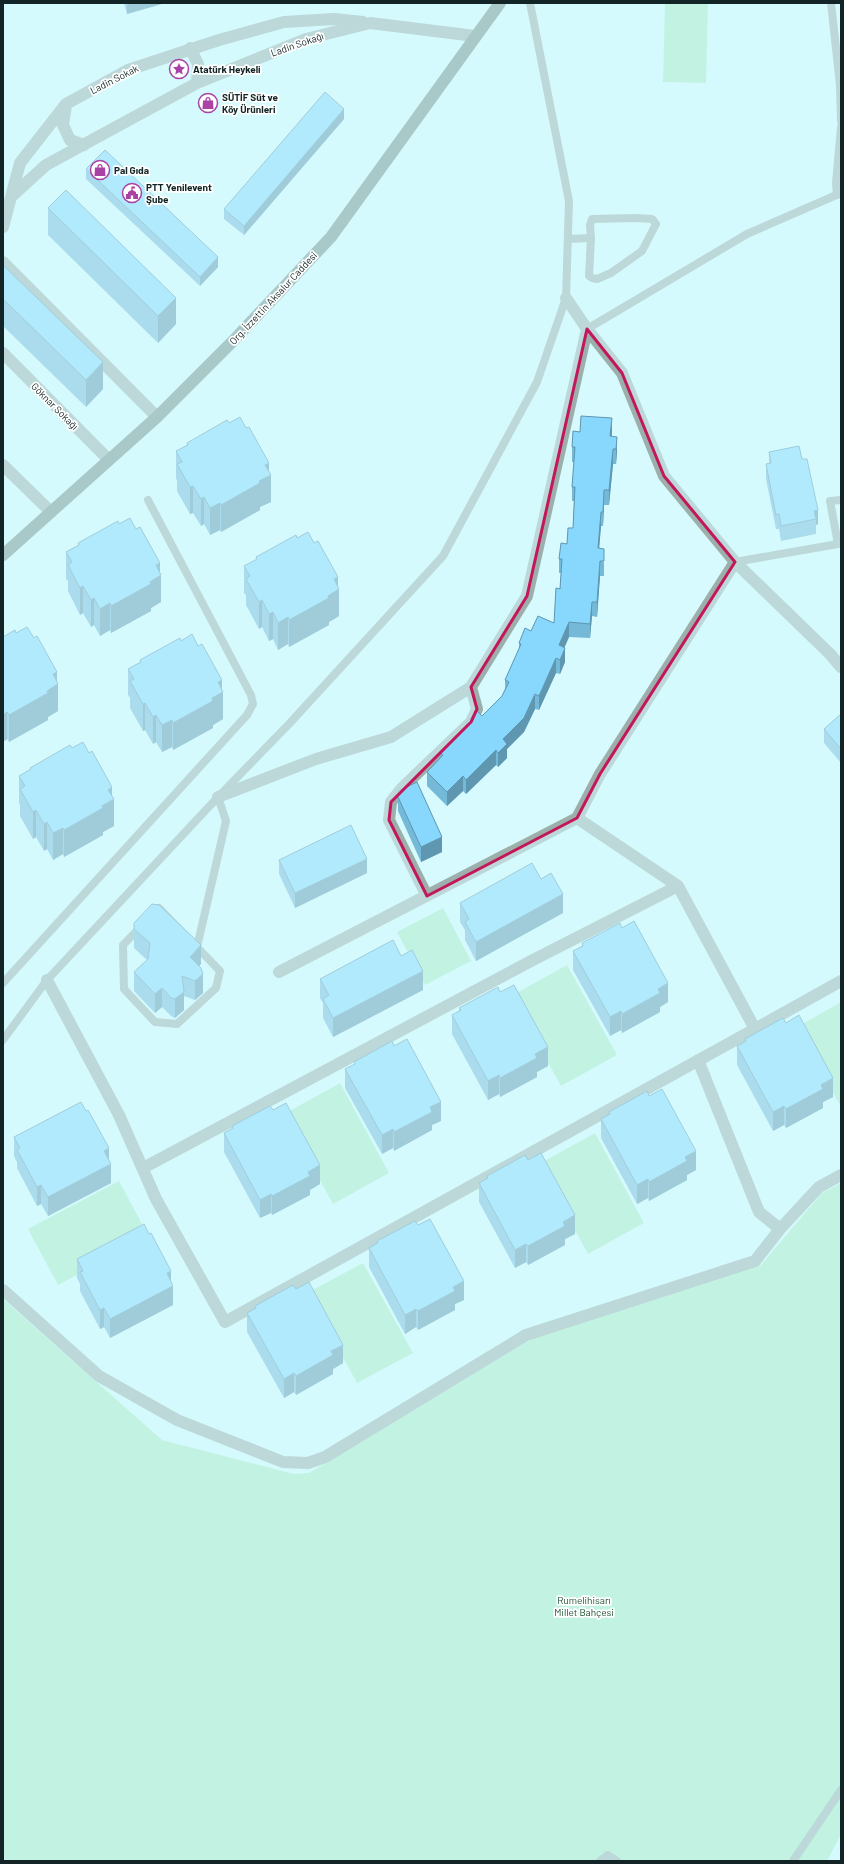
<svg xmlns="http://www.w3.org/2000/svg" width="844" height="1864" font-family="Barlow,sans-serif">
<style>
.green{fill:#ace9be}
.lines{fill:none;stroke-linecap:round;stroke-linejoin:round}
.lane{stroke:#9dafab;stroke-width:8}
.street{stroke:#9dafab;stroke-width:12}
.secondary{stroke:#748f88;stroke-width:12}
.wall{fill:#75b9d9}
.shaded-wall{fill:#5f96b0}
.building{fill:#88d7fc;stroke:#5f96b0}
.marked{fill:none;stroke:#c2185b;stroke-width:3;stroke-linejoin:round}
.labels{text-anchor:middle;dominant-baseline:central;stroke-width:3.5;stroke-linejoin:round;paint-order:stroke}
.street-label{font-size:10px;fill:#122425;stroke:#fff}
.poi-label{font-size:10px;font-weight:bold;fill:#122425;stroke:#fff;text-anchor:start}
.park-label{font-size:10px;fill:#1e4f31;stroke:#fff}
</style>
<rect width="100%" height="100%" fill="#d6fafd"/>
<path class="green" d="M665,3H708L706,83L663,82Z
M443,908L471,961L425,985L397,932Z
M567,965L617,1055L561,1086L511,996Z
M841,1002V1107L797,1027Z
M340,1083L389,1173L333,1204L284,1114Z
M595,1133L644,1223L588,1254L539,1164Z
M119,1181L149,1237L58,1285L28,1229Z
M841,1183V1834L827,1861H3V1299L162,1440L294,1474L309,1473L535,1337L761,1265L822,1193Z
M363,1263L413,1353L357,1383L307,1293Z"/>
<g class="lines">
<path class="lane" d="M831,3L840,85L841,121
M837,195L836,183L841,127
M568,239L591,238L590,225L592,219L635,218L652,219L656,224L642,251L611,273L597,279L592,278L589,276L591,238
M587,329L747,234L841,193
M735,562L838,544L830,501L841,500
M159,908L220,971L216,988L177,1024L155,1022L124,989L123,945Z
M197,947L226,821L218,797
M3,983L247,715L253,704L251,695L148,500
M3,1040L47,980L218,797L289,724L443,556L537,382L566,298L569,201L530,3
M600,1861L608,1855L617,1861
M793,1861L841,1790"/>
<path class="street" d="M190,48L198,64L197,83
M66,105L63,125L70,140L84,145
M12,196L46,165L197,83L306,39L370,23L475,36
M3,227L20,163L66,104L128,70L219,40L284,22L334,19L363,22
M3,262L157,417
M566,298L587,329L622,373L664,476L735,562L830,654L841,667
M3,353L108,459
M3,465L51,512
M218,797L316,759L391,737L471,687L527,596L587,329
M427,896L389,820L391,802L402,788L471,722L477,709L471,687
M279,972L577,818
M47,980L119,1115L156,1199L225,1322L755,1029L678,886L577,818L600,774L735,562
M755,1029L841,981
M698,1060L759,1212L780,1229
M143,1168L531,961L678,886
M3,1290L99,1376L177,1420L283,1462L308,1463L325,1457L526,1335L755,1261L780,1229L819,1187L841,1175"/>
<path class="secondary" d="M3,555L157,417L232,342L331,237L500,3"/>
</g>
<path class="wall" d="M124,3H165L127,14Z
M344,119L244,235L224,219V209Z
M86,169L218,267L200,286L86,179Z
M48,208L176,324L158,343L48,235Z
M3,265L103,389L86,407L3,326Z
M229,423L269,472L271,502L260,507V510L221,532L220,530L210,535L204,524L201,526L193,513L190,514L177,491V481L176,478V451L187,445V443Z
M612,433L611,436L617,451L616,464H613L609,505H604L603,526H601L599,548L604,563V576H600L597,617L592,616L590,638L569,637L564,648L565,662L560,674L556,673L539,710L535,709L524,732L507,749V758L498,767L496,765L466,794L463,791L447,806L427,786V772L440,758V753L466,727V723L482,716L502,696L505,689V680L519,650V643L531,631L554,623L560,589L561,573H559V559L567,544L573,528L574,501H572V487L574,462H572V447Z
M799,446L818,524L816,525V534L781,541L779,529H776L766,479V464H769V452Z
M119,524L160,573L161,602L151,608V611L111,633L110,630L100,636L94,625L91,627L83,613L80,615L68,591V581L66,579V552L78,546V543Z
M297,538L339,616L329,622V625L289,647L288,644L278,650L273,639L269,641L262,627L259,629L246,605V595L244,593V566L256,560V557Z
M16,633L57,682L58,711L48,717V720L9,742L7,739L3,742V637Z
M181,641L222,690L223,719L213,725V728L173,750L172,747L162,752L156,742L153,744L145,730L143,731L130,708V698L128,695V669L140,662V660Z
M841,714V763L824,743V729Z
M72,748L112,797L114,826L103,832V835L64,857L63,854L53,860L47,849L44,851L36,837L33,839L20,816V805L19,803V776L30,770V768Z
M398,797L442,852L421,862L398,811Z
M279,860L367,873L295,908L279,874Z
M541,879L563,913L476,961L465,940V930L460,922V903Z
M134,923L201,964L199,966L203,993L195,1000L184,996V1010L175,1018L171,1016L162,1007L155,1013L134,991V972L147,960L134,948Z
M582,943L668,1002L660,1007V1012L622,1033L621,1030L610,1036L573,970V951L582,946Z
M401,956L423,990L333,1037L323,1018V1003L320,998V979Z
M500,992L548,1066L537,1072V1077L500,1097L499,1094L488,1100L452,1034V1015L459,1011V1008Z
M786,1023L833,1097L823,1102V1108L786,1128L784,1125L773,1131L737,1065V1046L745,1042V1039Z
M354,1062L441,1121L432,1125V1130L394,1151L393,1148L382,1154L345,1088V1069L354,1065Z
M649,1096L696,1170L687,1175V1180L649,1201L648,1198L637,1204L601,1138V1119L609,1114V1112Z
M273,1110L320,1184L310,1190V1195L272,1215L271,1213L260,1218L224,1152V1133L232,1129V1126Z
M14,1137L109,1160L111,1183L48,1216L41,1204L37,1206L17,1168V1162L14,1156Z
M487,1176L575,1234L565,1239V1245L528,1265L526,1262L515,1268L479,1202V1183L487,1179Z
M377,1241L464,1300L455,1304V1310L418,1330L416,1327L405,1334L369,1267V1248L377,1244Z
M77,1259L171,1283L173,1305L110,1338L104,1327L100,1329L80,1291V1284L77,1278Z
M296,1289L343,1363L333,1369V1374L296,1395L294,1392L284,1398L247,1332V1313L255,1309V1306Z"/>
<path class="shaded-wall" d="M132,3H165L127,14V5Z
M344,109V119L244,235V226Z
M218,257V267L200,286V277Z
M176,298V324L158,343V316Z
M103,362V389L86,407V380Z
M612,418V433L610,451V436Z
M617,437V451L616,464V449Z
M613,449V464L609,505V490Z
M269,463V476L271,475V502L260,507V510L221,532V505L259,481L265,465Z
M193,486V513L190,514V487Z
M604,490V505L603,526V512Z
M204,497V524L201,526V499Z
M220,503V530L210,535V508Z
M818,510V524L816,525V519L814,511Z
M601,512V526L598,562V548Z
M600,561V576L597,617V602Z
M160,563V576L161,575V602L151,608V611L111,633V606L150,582L156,565Z
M338,577V590L339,589V616L329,622V625L289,647V620L328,596L334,579Z
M83,586V613L80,615V588Z
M94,598V625L91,627V600Z
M262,600V627L259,629V602Z
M592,602V616L590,638V624Z
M110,603V630L100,636V609Z
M273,612V639L269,641V614Z
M288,617V644L278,650V623Z
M569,622V637L559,660V645Z
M565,648V662L560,674V660Z
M556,658V673L539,710V696Z
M57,672V685L58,684V711L48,717V720L9,742V715L47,691L53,674Z
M222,680V693L223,692V719L213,725V728L173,750V723L212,698L218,682Z
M535,694V709L524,732L507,749V758L498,767V753L503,739Z
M145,703V730L143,731V704Z
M7,712V739L3,742V715Z
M156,715V742L153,744V717Z
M172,720V747L162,752V725Z
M496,750V765L466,794V780Z
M463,776V791L447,806V792Z
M112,787V800L114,799V826L103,832V835L64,857V830L102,806L108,790Z
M36,810V837L33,839V812Z
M47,822V849L44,851V824Z
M63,828V854L53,860V833Z
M442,837V852L421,862V847Z
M367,859V873L295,908V893Z
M563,894V913L476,961V942Z
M201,945V964L190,976V957Z
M423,971V990L333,1037V1018Z
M203,974V993L195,1000V981Z
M668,983V1002L660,1007V1012L622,1033V1014L658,989Z
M162,988V1007L155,1013V994Z
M184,992V1010L175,1018V999Z
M621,1011V1030L610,1036V1017Z
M548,1047V1066L537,1072V1077L500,1097V1078L535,1054Z
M499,1075V1094L488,1100V1081Z
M833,1078V1097L823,1102V1108L786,1128V1109L821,1085Z
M441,1102V1121L432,1125V1130L394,1151V1132L430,1107Z
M784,1106V1125L773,1131V1112Z
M393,1129V1148L382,1154V1135Z
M109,1148V1166L111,1164V1183L48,1216V1197L104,1151Z
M696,1151V1170L687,1175V1180L649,1201V1182L685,1157Z
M320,1165V1184L310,1190V1195L272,1215V1196L308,1172Z
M648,1179V1198L637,1204V1185Z
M41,1185V1204L37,1206V1187Z
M271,1194V1213L260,1218V1200Z
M575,1215V1234L565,1239V1245L528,1265V1246L563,1222Z
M526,1244V1262L515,1268V1250Z
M171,1271V1287L173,1286V1305L110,1338V1319L167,1273Z
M464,1281V1300L455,1304V1310L418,1330V1311L453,1287Z
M104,1308V1327L100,1329V1310Z
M416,1309V1327L405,1334V1315Z
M343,1345V1363L333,1369V1374L296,1395V1376L331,1351Z
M294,1373V1392L284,1398V1379Z"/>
<path class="building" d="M325,92L344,109L244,226L224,209Z
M105,150L218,257L200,277L86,169Z
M66,190L176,298L158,316L48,208Z
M3,265L103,362L86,380L3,299Z
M581,416L612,418L610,436L617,437L616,449H613L609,490H604L603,512H601L598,548L604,549V561H600L597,602H592L590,624L569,622L559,645L565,648L560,660L556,658L539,696L535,694L524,718L503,739L507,744L498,753L496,750L466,780L463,776L447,792L427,772L443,755L440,753L468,725L466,723L477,711L482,716L502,696L509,682L505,680L521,644L519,643L525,628L531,631L538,616L554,623L556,588L560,589L562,559H559L561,543L567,544L568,528H573L575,487H572L575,447H572L573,431L580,432Z
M240,417L246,428L249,427L269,463L265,465L271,475L259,481L260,483L221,505L220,503L210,508L204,497L201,499L193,486L190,487L177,464L182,462L176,451L188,445L187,443L227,420L229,423Z
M799,446L802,459H807L818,510L814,511L816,519L781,526L779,514L776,515L766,464L771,463L769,452Z
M130,518L136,529L140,527L160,563L156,565L161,575L150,582L151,584L111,606L110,603L100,609L94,598L91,600L83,586L80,588L68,565L72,562L66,552L79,545L78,543L118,521L119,524Z
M308,532L314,543L318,541L338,577L334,579L339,589L328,596L329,598L289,620L288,617L278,623L273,612L269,614L262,600L259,602L246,579L250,576L244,566L257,559L256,557L296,535L297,538Z
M27,627L34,638L37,636L57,672L53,674L58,684L47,691L48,693L9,715L7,712L3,715V637L15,630L16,633Z
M192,634L198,646L202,644L222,680L218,682L223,692L212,698L213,701L173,723L172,720L162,725L156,715L153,717L145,703L143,704L130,681L134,679L128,669L141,662L140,660L180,638L181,641Z
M841,714V749L824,729Z
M83,742L89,753L92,751L112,787L108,790L114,799L102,806L103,808L64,830L63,828L53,833L47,822L44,824L36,810L33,812L20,789L25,786L19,776L31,769L30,768L70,745L72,748Z
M417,782L442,837L421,847L398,797V791Z
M351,825L367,859L295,893L279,860Z
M532,863L541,879L551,873L563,894L476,942L465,922L469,919L460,903Z
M152,904L159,905L201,945L190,957L201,968L203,974L195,981L182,976L184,992L175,999L171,998L162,988L155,994L134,972L148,959L150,943L134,929V923Z
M634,921L668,983L658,989L660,993L622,1014L621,1011L610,1017L573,951L583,946L582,943L620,923L622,928Z
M393,940L401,956L412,950L423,971L333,1018L323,999L329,995L320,979Z
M514,985L548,1047L535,1054L537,1058L500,1078L499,1075L488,1081L452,1015L461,1010L459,1008L498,987L500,992Z
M799,1015L833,1078L821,1085L823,1089L786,1109L784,1106L773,1112L737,1046L746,1041L745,1039L783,1018L786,1023Z
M407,1039L441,1102L430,1107L432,1112L394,1132L393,1129L382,1135L345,1069L355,1064L354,1062L392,1041L394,1046Z
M662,1089L696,1151L685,1157L687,1161L649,1182L648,1179L637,1185L601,1119L610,1114L609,1112L647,1091L649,1096Z
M81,1102L86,1111L88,1110L109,1148L104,1151L111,1164L48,1197L41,1185L37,1187L17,1150L20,1148L14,1137Z
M286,1103L320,1165L308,1172L310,1176L272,1196L271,1194L260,1200L224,1133L233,1128L232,1126L270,1106L273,1110Z
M541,1153L575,1215L563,1222L565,1226L528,1246L526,1244L515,1250L479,1183L488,1178L487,1176L525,1155L528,1160Z
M430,1219L464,1281L453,1287L455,1291L418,1311L416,1309L405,1315L369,1248L378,1243L377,1241L415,1221L418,1225Z
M144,1224L149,1234L151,1233L171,1271L167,1273L173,1286L110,1319L104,1308L100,1310L80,1272L83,1271L77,1259Z
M309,1282L343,1345L331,1351L333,1355L296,1376L294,1373L284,1379L247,1313L256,1308L255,1306L293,1285L296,1289Z"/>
<path d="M0 0H844V1864H0ZM587,329L622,373L664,476L735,562L600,774L577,818L427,896L389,820L391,802L471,722L477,709L471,687L527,596Z" fill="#d6fafd" fill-opacity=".55" fill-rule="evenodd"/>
<path class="marked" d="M587,329L622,373L664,476L735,562L600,774L577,818L427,896L389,820L391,802L471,722L477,709L471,687L527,596Z"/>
<defs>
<symbol id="sight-ring" viewBox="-11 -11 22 22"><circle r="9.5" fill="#fff" stroke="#aa42a5" stroke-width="1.5"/><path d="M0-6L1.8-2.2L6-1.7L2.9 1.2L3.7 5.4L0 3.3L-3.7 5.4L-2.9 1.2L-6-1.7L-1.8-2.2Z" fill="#aa42a5"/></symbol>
<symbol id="shop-ring" viewBox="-11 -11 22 22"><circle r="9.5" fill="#fff" stroke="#aa42a5" stroke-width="1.5"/><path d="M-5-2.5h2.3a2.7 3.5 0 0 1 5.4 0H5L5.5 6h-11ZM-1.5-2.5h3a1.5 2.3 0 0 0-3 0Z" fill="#aa42a5"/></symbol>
<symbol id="civic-ring" viewBox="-11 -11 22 22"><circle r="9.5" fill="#fff" stroke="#aa42a5" stroke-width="1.5"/><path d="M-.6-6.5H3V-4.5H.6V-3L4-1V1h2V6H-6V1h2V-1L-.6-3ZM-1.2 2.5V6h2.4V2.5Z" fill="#aa42a5"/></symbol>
</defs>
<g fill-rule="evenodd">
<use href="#sight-ring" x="168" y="58" width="22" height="22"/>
<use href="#shop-ring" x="197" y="92" width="22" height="22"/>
<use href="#shop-ring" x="89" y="159" width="22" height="22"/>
<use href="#civic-ring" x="121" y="182" width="22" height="22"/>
</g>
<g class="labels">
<g class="street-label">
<text transform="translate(297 44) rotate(-19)">Ladin Sokağı</text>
<text transform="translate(114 79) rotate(-27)">Ladin Sokak</text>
<text transform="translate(273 298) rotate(-47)">Org. İzzettin Aksalur Caddesi</text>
<text transform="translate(55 406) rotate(45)">Göknar Sokağı</text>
</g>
<g class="poi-label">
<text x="193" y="69">Atatürk Heykeli</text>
<text x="222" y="97">SÜTİF Süt ve<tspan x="222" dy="12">Köy Ürünleri</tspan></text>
<text x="114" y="170">Pal Gıda</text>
<text x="146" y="187">PTT Yenilevent<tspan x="146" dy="12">Şube</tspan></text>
</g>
<g class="park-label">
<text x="584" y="1600">Rumelihisarı<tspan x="584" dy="12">Millet Bahçesi</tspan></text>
</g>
</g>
<rect width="844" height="1864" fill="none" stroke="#122425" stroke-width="8"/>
</svg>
